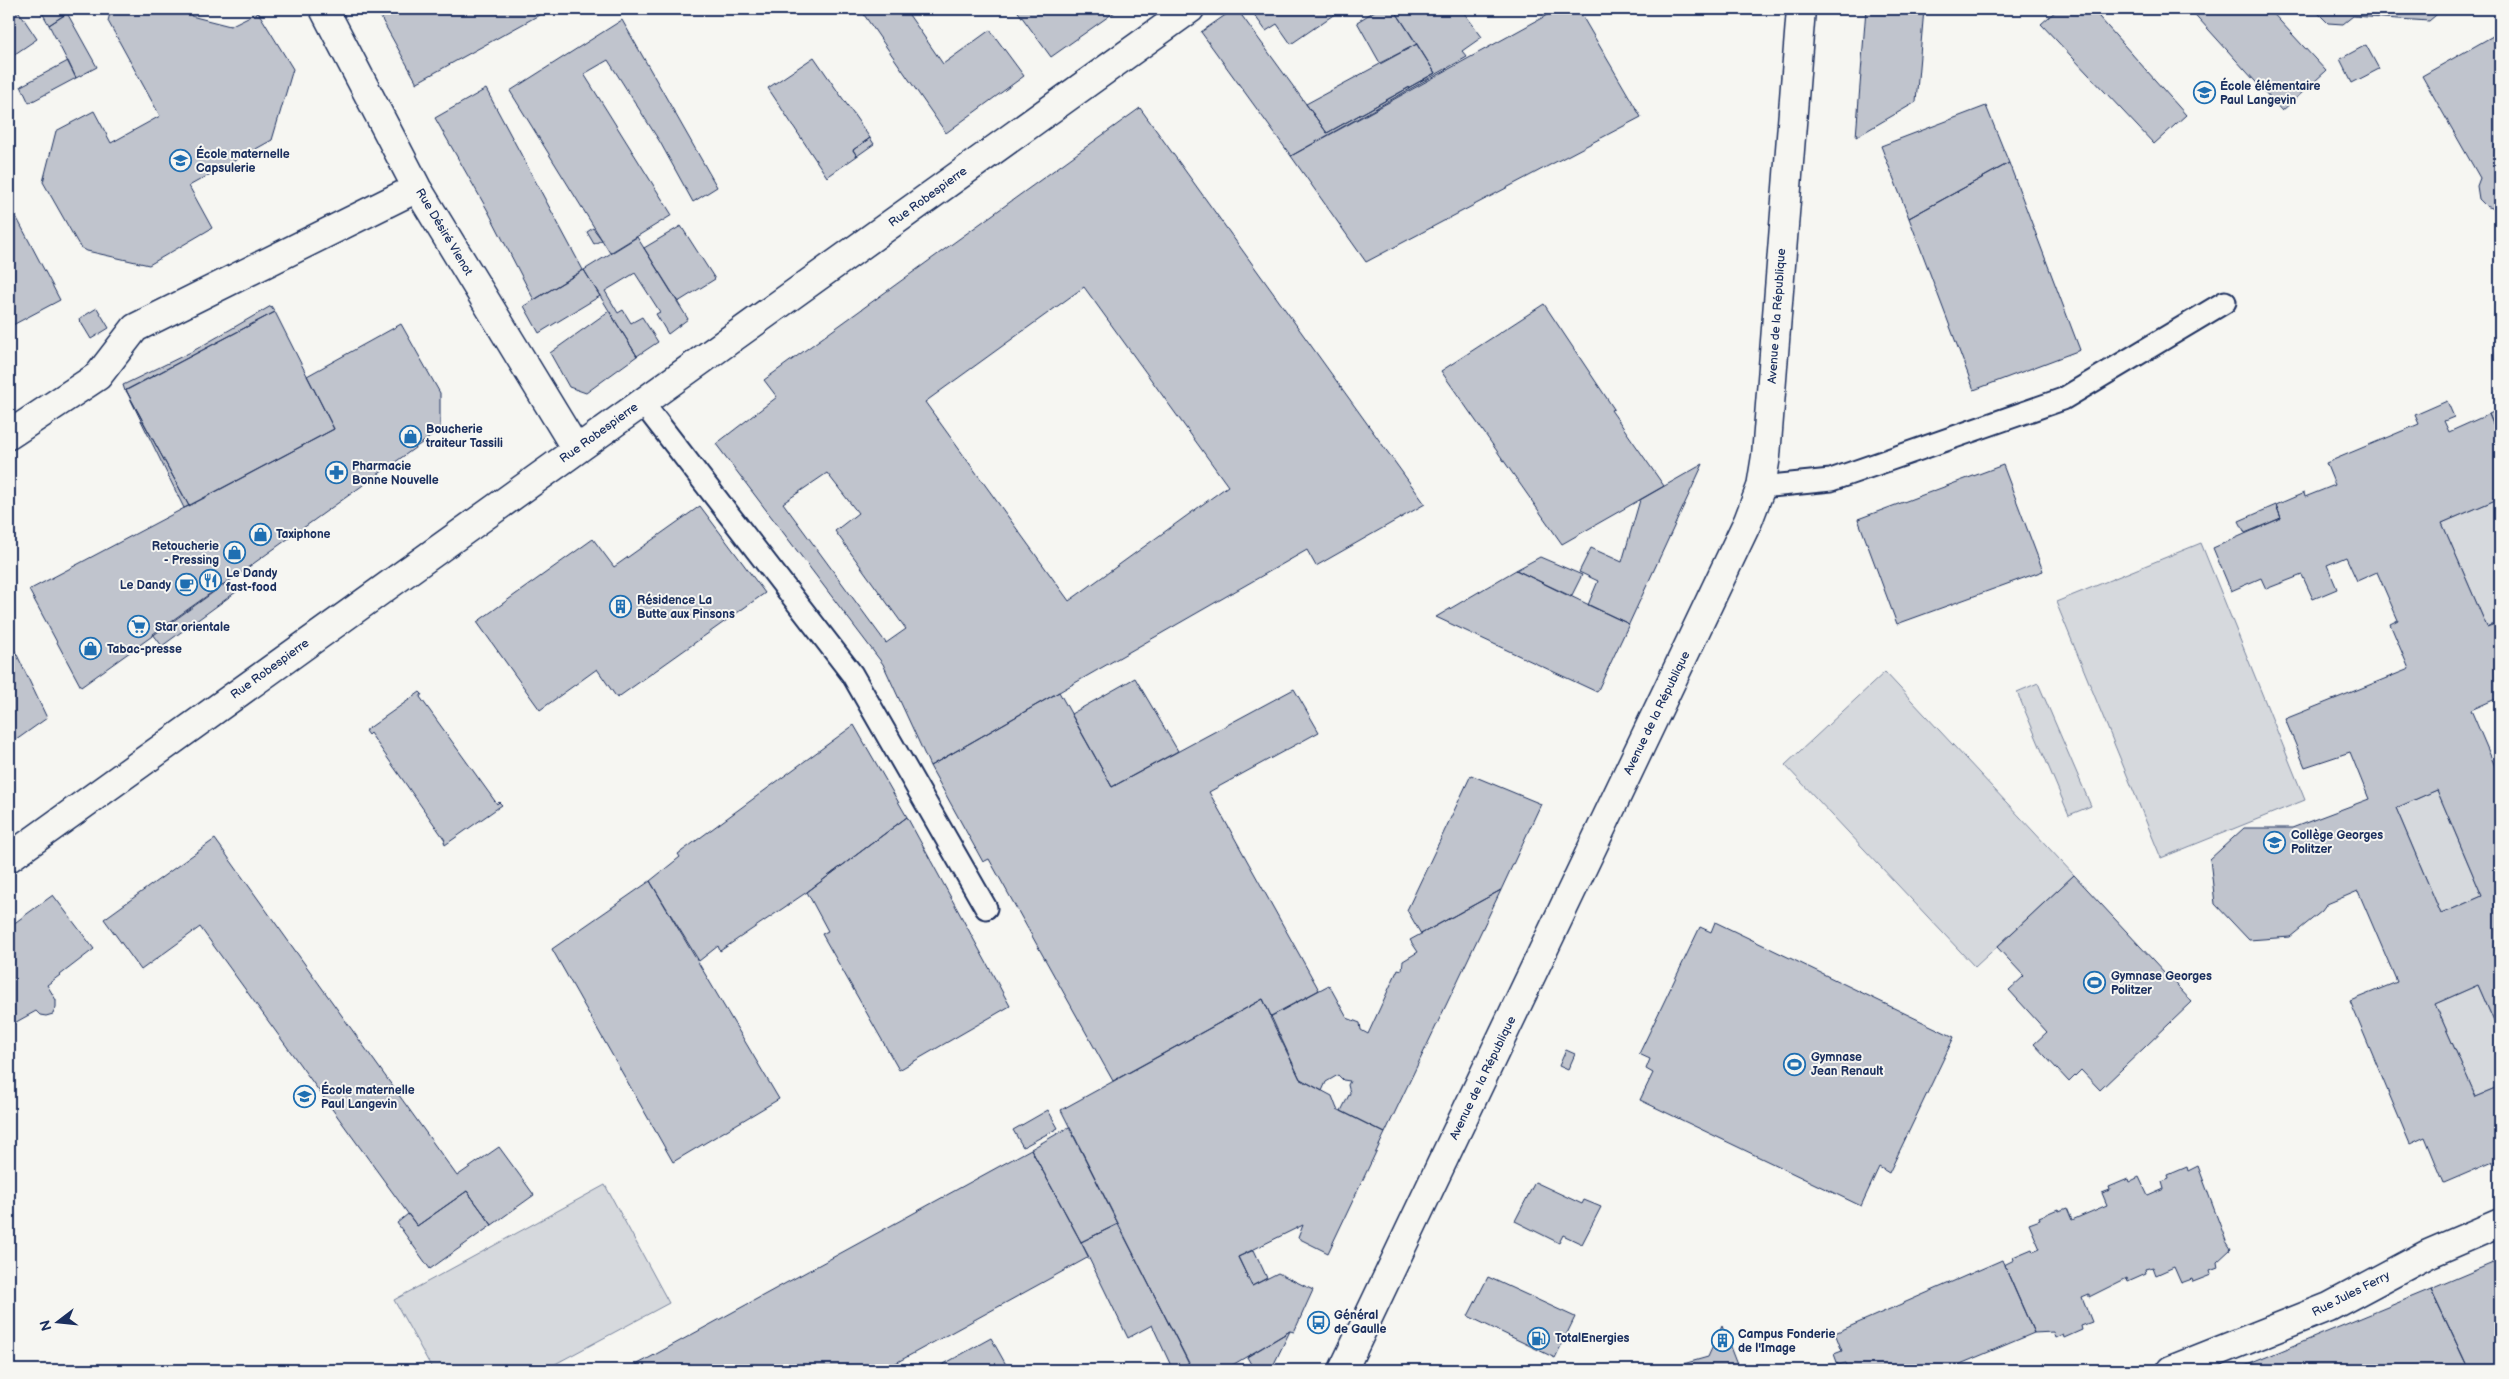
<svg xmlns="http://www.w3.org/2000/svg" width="2509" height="1379" font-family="'Balsamiq Sans',sans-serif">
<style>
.green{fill:#d6d9dd;stroke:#78849e}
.building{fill:#c0c4cd;stroke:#1b2f5e;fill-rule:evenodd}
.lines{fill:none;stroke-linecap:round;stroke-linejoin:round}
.lane-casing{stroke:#1b2f5e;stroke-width:25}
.street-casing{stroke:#1b2f5e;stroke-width:31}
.secondary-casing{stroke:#1b2f5e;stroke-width:31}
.lane{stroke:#f6f6f2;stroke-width:21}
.street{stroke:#f6f6f2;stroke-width:28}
.secondary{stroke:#f6f6f2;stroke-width:28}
.labels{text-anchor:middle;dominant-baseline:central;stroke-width:4;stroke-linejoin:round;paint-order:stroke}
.poi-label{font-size:12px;font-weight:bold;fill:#1b2f5e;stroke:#f6f6f2;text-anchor:start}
.street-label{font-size:12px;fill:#1b2f5e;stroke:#f6f6f2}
</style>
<rect width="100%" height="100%" fill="#f6f6f2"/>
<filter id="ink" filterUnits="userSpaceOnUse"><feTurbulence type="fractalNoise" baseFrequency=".02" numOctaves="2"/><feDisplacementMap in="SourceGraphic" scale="10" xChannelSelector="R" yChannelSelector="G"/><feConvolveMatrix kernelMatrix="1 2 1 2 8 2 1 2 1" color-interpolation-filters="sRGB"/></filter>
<g filter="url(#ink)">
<path class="green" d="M2500,498V622L2487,627L2442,523Z
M2201,543L2305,800L2161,858L2056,602Z
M1885,672L2074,875L1975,967L1785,765Z
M2038,683L2091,806L2069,815L2017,692Z
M2437,790L2482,896L2441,914L2396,808Z
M2478,985L2500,1035V1087L2476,1097L2435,1004Z
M605,1185L669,1303L544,1370H433L394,1300Z"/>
<path class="building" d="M9,9H17L37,39L9,58Z
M40,9H74L49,25Z
M111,9H193L191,16L230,26L258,12L293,69L272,140L189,186L212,228L149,265L87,251L80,247L43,182L56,131L94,111L111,143L160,116L108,21Z
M376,9H550L416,83V81Z
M860,9H905L943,64L990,30L1024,76L946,133Z
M1016,9H1119L1051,57Z
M1234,9H1237L1327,133L1435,73L1394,9H1461L1482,37L1462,51L1467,57L1291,156L1201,32Z
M1250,9H1342L1291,44L1277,24L1266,31Z
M1378,9H1394L1417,44L1380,63L1357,22Z
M1558,9H1578L1641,117L1366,262L1291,156Z
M1866,9H1924L1916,102L1856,137Z
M2058,9H2092L2186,115L2154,144L2041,24Z
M2190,9H2269L2326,71L2282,111Z
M2314,9H2443L2429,21L2353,16L2343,24L2328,23Z
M67,13L97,67L76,78L49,25Z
M622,20L717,187L693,202L660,142L608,60L584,74L672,215L610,253L510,91Z
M2500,32V214L2498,210L2486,206L2479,199L2477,186L2480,178L2422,76Z
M1417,44L1435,73L1327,133L1306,104Z
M2366,45L2379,69L2352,83L2340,59Z
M814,57L870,138L853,150L857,156L827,177L768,88Z
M68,61L76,78L29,103L21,86Z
M486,89L583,270L534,300L488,211L435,118Z
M1986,106L2009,163L1909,218L1881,146Z
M1140,108L1425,504L1316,566L1307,550L930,766L883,664L716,444L777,397L764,380ZM1084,287L1228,486L1069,601L925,402ZM827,473L858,513L835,531L906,629L886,643L783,503Z
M870,138L874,144L857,156L853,150Z
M2009,163L2080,350L1974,390L1909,218Z
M9,203L60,300L9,327Z
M681,226L715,279L678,302L644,248Z
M593,228L602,240L594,244L587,232Z
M637,237L688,319L668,334L656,314L660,312L635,273L605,291L618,313L623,310L631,323L642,317L658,342L637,356L584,270Z
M584,270L600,296L539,333L524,306Z
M1544,304L1614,409L1611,410L1664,486L1562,544L1441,371Z
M271,306L275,312L125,391L123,385L193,351Z
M97,308L109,328L91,339L79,319Z
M609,311L637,356L586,393L569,387L550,353Z
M275,312L334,429L189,506L126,390Z
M401,324L440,393V430L81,687L29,590L334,429L307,376Z
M126,390L189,506L184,508Z
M2447,401L2454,417L2444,421L2449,432L2489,414L2493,424L2500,421V498L2442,523L2487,627L2500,622V697L2471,710L2500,778V902L2496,904L2500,915V1035L2478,985L2435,1004L2476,1097L2500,1087V1159L2444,1183L2425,1137L2410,1144L2350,1001L2397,982L2358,891L2327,904L2322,911L2290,937L2249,940L2215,904L2210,859L2244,828H2292L2369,799L2350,752L2305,767L2285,719L2409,669L2390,624L2398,620L2377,572L2357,581L2346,557L2327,565L2337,589L2313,599L2302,575L2266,589L2261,578L2231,591L2213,548L2281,518L2276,505L2304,493L2305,497L2335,485L2326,463L2419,424L2415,415ZM2437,790L2482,896L2441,914L2396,808Z
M2500,409V421L2493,424L2489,414Z
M1703,464L1629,624L1588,605L1598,581L1579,572L1591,548L1622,562L1640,500Z
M2003,465L2043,571L1897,624L1858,519Z
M2276,505L2281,518L2245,533L2239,521Z
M700,506L765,593L617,698L597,669L540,710L477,622L593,539L614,567Z
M1540,557L1582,575L1571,597L1516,570Z
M1516,570L1629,624L1597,692L1436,617Z
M228,581L236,592L162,646L153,634Z
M9,638L47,718L9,745Z
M1135,678L1178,751L1112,787L1071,714Z
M1294,689L1319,732L1209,792L1319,990L1271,1016L1263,999L1113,1081L989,859L983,862L930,766L1059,692L1112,787Z
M420,692L422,694L420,697L497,804L499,802L502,805L445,845L444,841L445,840L370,733L368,735L365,731Z
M854,725L907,817L807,892L720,951L718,946L699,961L650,881L680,857L678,854Z
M1471,775L1541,804L1501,890L1421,934L1407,910Z
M907,817L1010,1006L899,1070L822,934L828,931L807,892Z
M215,839L457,1176L499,1147L534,1195L492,1225L467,1191L417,1226L200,927L141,970L104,919Z
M2074,875L2192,1002L2100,1090L2081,1070L2069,1082L2034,1044L2047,1032L2009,990L2024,976L1997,947Z
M650,881L779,1099L673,1162L552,949Z
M1501,890L1385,1133L1341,1111L1350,1093L1348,1085L1350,1081L1343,1080L1338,1075L1326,1082L1322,1091L1300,1079L1270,1017L1329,985L1347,1018L1360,1023L1361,1030L1368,1034L1398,969L1402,970L1403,961L1418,952L1410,940Z
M53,895L94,949L47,985L56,1000V1007L53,1014L46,1016L40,1015L36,1011L9,1026V927Z
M1715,922L1954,1037L1889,1173L1879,1167L1861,1206L1640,1100L1653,1073L1646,1069L1650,1059L1639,1054L1700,927L1711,932Z
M1263,999L1300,1079L1332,1096L1337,1109L1385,1133L1328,1253L1298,1238L1303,1225L1238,1257L1252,1286L1278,1273L1313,1290L1294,1332L1290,1331L1224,1370H1192L1061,1110Z
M1566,1050L1575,1054L1568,1070L1559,1066Z
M1048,1110L1058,1128L1023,1147L1013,1130Z
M1069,1127L1118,1224L1081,1242L1031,1149Z
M1031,1149L1089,1257L883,1370H627Z
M2198,1166L2226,1241L2231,1249L2217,1262L2218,1268L2210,1271L2211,1275L2193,1282L2192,1279L2181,1283L2174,1267L2156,1275L2153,1267L2145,1269L2146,1273L2128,1281L2127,1278L2089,1297V1294L2082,1297L2092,1322L2081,1326L2082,1330L2064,1338L2063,1334L2055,1338L2053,1332L2034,1333L2004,1265L2014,1260L2013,1257L2032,1249L2033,1252L2040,1249L2029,1224L2040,1220L2039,1217L2058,1209L2059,1211L2067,1208L2072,1220L2107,1205L2102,1193L2110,1190L2109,1187L2128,1179L2129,1182L2139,1177L2148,1196L2164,1189L2162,1182L2169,1179L2168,1175L2187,1167L2188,1171Z
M1535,1182L1582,1204L1584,1200L1601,1207L1582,1244L1563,1235L1559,1243L1515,1221Z
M467,1191L492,1225L430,1269L397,1223L408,1214L417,1226Z
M1118,1224L1189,1363L1173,1370L1152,1325L1128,1338L1081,1242Z
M1254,1250L1267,1278L1252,1286L1238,1257Z
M2002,1260L2034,1333L1946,1370H1849L1846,1363L1838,1365L1834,1354L1842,1351L1835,1333Z
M2500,1260V1370H2469L2431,1289Z
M1488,1277L1575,1317L1555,1358L1468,1316Z
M2431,1289L2469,1370H2235Z
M1722,1326L1739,1370H1662L1708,1357Z
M1290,1331L1271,1370H1244L1252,1366L1247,1357Z
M991,1338L1009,1370H933Z"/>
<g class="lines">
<defs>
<path id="lane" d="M642,402L852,674L986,908
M1761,487L1831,480L2063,399L2225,302"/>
<path id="street" d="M324,9L417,188L576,449
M9,435L98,376L135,328L417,188
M9,858L1190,9
M2171,1370L2329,1307L2428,1254L2500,1223"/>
<path id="secondary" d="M1343,1370L1748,521L1761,487L1766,456L1801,9"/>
</defs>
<use href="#lane" class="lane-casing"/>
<use href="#street" class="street-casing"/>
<use href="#secondary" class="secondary-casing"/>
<use href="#lane" class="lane"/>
<use href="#street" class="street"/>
<use href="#secondary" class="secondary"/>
</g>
</g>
<defs>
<symbol id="school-ring" viewBox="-11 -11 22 22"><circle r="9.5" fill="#f6f6f2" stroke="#1f6fb2" stroke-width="1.5"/><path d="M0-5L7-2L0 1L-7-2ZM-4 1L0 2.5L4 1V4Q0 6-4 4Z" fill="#1f6fb2"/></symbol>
<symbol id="shop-ring" viewBox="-11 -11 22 22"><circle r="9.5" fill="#f6f6f2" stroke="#1f6fb2" stroke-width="1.5"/><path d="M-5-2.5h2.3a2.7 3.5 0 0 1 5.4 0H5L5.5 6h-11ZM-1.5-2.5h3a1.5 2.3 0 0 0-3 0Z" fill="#1f6fb2"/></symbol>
<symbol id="pharmacy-ring" viewBox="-11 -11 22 22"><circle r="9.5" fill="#f6f6f2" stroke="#1f6fb2" stroke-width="1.5"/><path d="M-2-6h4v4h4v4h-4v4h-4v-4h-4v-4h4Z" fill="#1f6fb2"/></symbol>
<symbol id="restaurant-ring" viewBox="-11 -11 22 22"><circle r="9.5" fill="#f6f6f2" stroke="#1f6fb2" stroke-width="1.5"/><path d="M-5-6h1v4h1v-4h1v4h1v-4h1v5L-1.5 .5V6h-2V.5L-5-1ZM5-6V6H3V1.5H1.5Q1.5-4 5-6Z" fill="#1f6fb2"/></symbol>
<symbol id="cafe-ring" viewBox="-11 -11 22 22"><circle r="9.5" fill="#f6f6f2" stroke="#1f6fb2" stroke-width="1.5"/><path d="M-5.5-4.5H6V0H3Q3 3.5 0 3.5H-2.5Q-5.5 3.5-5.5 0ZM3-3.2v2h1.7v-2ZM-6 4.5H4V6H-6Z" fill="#1f6fb2"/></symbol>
<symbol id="building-ring" viewBox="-11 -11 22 22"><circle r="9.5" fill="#f6f6f2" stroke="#1f6fb2" stroke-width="1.5"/><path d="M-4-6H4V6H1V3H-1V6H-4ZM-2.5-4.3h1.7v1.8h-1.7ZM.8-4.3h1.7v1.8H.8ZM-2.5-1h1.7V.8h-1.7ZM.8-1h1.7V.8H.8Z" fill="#1f6fb2"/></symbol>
<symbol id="supermarket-ring" viewBox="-11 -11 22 22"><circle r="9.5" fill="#f6f6f2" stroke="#1f6fb2" stroke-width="1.5"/><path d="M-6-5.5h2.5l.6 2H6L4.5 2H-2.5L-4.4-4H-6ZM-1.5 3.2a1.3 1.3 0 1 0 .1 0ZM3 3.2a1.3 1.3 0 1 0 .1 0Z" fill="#1f6fb2"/></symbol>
<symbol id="stadium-ring" viewBox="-11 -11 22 22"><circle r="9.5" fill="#f6f6f2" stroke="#1f6fb2" stroke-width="1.5"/><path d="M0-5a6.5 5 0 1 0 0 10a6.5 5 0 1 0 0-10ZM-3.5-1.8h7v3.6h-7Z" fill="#1f6fb2"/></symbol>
<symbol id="bus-ring" viewBox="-11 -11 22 22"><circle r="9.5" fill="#f6f6f2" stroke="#1f6fb2" stroke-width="1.5"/><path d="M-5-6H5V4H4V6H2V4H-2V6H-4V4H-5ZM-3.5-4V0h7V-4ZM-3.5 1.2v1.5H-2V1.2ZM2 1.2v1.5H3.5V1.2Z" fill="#1f6fb2"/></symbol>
<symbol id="fuel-ring" viewBox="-11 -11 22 22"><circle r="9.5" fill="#f6f6f2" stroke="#1f6fb2" stroke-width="1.5"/><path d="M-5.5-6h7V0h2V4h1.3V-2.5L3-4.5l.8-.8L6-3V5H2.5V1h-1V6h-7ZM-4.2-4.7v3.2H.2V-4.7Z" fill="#1f6fb2"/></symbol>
</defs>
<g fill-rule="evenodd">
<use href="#school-ring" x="2192" y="80" width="25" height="25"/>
<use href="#school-ring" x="168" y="148" width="25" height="25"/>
<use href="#shop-ring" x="398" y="424" width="25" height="25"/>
<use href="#pharmacy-ring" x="324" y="460" width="25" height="25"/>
<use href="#shop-ring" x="248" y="522" width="25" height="25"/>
<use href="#shop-ring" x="222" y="540" width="25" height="25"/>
<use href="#restaurant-ring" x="198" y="568" width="25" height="25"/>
<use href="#cafe-ring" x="174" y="572" width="25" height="25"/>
<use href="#building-ring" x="608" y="594" width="25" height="25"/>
<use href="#supermarket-ring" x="126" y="614" width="25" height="25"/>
<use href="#shop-ring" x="78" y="636" width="25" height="25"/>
<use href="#school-ring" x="2262" y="830" width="25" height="25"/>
<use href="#stadium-ring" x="2082" y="970" width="25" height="25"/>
<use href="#stadium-ring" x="1782" y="1052" width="25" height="25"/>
<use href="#school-ring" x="292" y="1084" width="25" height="25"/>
<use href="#bus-ring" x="1306" y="1310" width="25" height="25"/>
<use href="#fuel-ring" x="1526" y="1326" width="25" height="25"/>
<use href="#building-ring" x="1710" y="1328" width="25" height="25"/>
</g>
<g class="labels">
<g class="poi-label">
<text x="2220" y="86">École élémentaire<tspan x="2220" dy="14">Paul Langevin</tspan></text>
<text x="196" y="154">École maternelle<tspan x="196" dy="14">Capsulerie</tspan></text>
<text x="426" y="429">Boucherie<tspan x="426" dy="14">traiteur Tassili</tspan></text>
<text x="352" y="466">Pharmacie<tspan x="352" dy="14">Bonne Nouvelle</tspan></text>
<text x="276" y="534">Taxiphone</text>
<text x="219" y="546" text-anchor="end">Retoucherie<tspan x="219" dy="14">- Pressing</tspan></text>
<text x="226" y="573">Le Dandy<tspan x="226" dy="14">fast-food</tspan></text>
<text x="171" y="585" text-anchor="end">Le Dandy</text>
<text x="637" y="600">Résidence La<tspan x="637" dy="14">Butte aux Pinsons</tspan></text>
<text x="155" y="627">Star orientale</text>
<text x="107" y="649">Tabac-presse</text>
<text x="2291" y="835">Collège Georges<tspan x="2291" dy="14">Politzer</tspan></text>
<text x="2111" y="976">Gymnase Georges<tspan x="2111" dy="14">Politzer</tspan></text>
<text x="1811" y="1057">Gymnase<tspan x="1811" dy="14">Jean Renault</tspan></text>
<text x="321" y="1090">École maternelle<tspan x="321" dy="14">Paul Langevin</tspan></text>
<text x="1334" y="1315">Général<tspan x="1334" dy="14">de Gaulle</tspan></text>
<text x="1738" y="1334">Campus Fonderie<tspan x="1738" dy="14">de l'Image</tspan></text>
<text x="1555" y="1338">TotalEnergies</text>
</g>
<g class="street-label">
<text transform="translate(928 197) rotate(-36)">Rue Robespierre</text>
<text transform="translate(444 232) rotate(59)">Rue Désiré Vienot</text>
<text transform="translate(1777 316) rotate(-86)">Avenue de la République</text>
<text transform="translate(599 433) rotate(-36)">Rue Robespierre</text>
<text transform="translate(270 669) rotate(-36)">Rue Robespierre</text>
<text transform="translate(1657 713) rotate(-64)">Avenue de la République</text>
<text transform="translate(1483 1078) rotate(-64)">Avenue de la République</text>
<text transform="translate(2351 1294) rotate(-27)">Rue Jules Ferry</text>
</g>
</g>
<rect width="2509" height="1379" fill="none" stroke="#f6f6f2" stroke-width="30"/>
<rect x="15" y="15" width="2479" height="1349" fill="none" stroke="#1b2f5e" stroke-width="2" filter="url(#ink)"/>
<g transform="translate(58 1322) rotate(254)" stroke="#f6f6f2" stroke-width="4" paint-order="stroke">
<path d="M0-4L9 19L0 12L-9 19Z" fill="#1b2f5e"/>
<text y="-8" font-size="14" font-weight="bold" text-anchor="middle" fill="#1b2f5e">N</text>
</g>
</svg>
